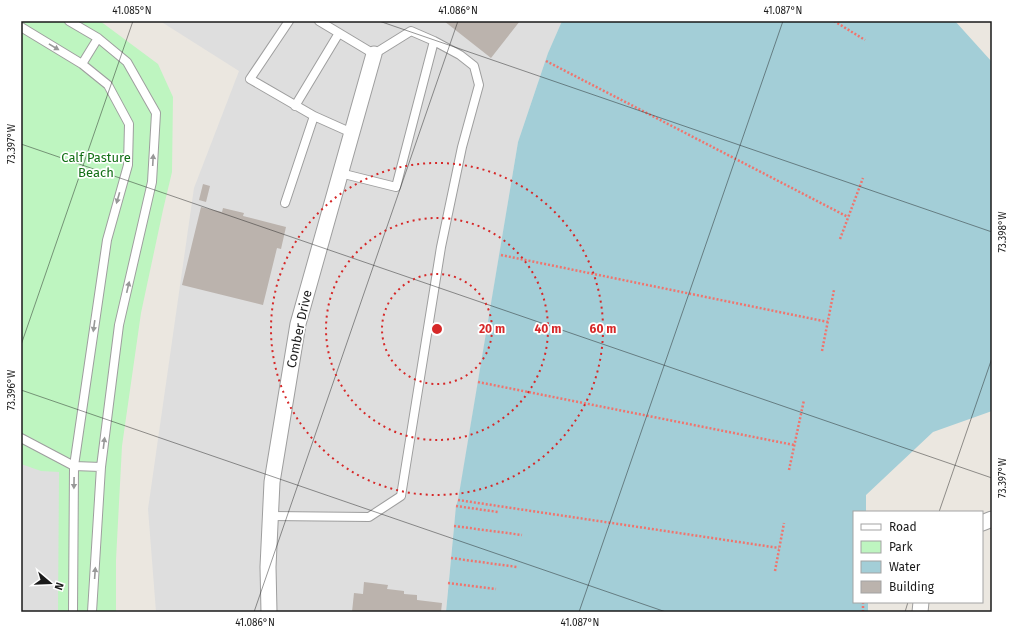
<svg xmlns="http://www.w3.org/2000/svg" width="1013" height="633" font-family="'Fira Sans',sans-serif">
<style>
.park{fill:#bef5c0}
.parking{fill:#dedede}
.water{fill:#a3ced7}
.building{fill:#bbb3ad}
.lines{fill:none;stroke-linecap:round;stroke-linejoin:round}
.lane-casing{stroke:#9e9e9e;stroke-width:10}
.street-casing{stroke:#9e9e9e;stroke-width:17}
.path{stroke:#f0746d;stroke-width:2.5;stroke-dasharray:2 2;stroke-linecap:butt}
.lane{stroke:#fff;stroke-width:8}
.street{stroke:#fff;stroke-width:15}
.oneway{fill:#989898}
.ticks{fill:none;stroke:#1a1a1a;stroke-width:1;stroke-opacity:0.45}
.ring{fill:none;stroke:#d62828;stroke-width:2;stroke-dasharray:2 4}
.labels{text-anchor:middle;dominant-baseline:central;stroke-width:3.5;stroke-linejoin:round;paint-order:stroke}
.park-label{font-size:13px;fill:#126f15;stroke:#fff}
.street-label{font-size:13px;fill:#1a1a1a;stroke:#fff}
.centre{fill:#d62828;stroke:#fff;stroke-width:2}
.ring-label{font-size:12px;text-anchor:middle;font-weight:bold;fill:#d62828;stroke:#fff;stroke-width:3.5;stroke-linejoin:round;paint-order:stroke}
.neatline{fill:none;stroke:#1a1a1a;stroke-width:1.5}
.ticks-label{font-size:10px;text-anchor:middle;fill:#1a1a1a}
</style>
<rect width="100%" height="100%" fill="#ebe7e0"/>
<path class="park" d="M21,21H100L158,64L173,97L172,172L163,210L141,313L122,446L116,560V612H21Z"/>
<path class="parking" d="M160,21H562L548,53L518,142L454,526L446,612H156L148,509L194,188L239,71Z
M21,464L41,471L59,472L58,612H21Z"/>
<path class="water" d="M562,21H955L992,62V411L933,432L866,495V512H854V602H868V612H446L456,506L458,500L518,142L548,53Z"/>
<path class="building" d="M444,21H520L491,58Z
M203,184L210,186L206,202L199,200Z
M201,207L222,212L223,208L244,213L243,216L286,227L281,249L277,248L263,305L182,285Z
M364,582L388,585L387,589L404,591V594L417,595V600L442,603L441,612H352L354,593L363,594Z"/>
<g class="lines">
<defs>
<path id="lane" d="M69,21L98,38L127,62L156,113L152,182L119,325L101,467L92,612
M289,21L250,79L314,116
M21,27L82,64L108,85L129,124L128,165L107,240L74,466L73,612
M82,64L98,38
M295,106L339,33
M340,173L396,187L434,41
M285,203L314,116L352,133
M21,438L74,466L101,467
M271,516L369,517L401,496L441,247L462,147L479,85L474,66L460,55L434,41L411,31L374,54L319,21"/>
<path id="street" d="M982,523L992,519
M269,612L268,567L272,482L298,324L374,54
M920,612L921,602"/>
</defs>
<use href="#lane" class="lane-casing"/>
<use href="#street" class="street-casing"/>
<path class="path" d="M834,21L865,40
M546,61L848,217
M840,239L863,178
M501,255L828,322
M822,351L834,290
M478,382L794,445
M789,470L804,400
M458,500L779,548
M456,506L498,512
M454,526L522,535
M451,558L517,567
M775,571L784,523
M448,583L496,589
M863,602V612"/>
<use href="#lane" class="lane"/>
<use href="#street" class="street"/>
</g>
<defs><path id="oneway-solid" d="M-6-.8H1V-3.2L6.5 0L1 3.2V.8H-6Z"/></defs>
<g class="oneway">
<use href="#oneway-solid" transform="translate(54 47) rotate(31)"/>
<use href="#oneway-solid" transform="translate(153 160) rotate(-87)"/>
<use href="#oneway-solid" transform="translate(118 198) rotate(106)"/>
<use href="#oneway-solid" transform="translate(128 287) rotate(-77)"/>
<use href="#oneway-solid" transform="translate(94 326) rotate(98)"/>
<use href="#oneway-solid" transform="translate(104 443) rotate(-83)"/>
<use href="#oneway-solid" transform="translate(74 483) rotate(91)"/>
<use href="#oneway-solid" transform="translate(95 573) rotate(-86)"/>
</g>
<path class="ticks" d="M379,21L992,232M21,144L992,478M21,345L133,21M21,390L666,612M939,512L992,358M254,612L458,21M579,612L783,21M905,612L908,602"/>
<g class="ring">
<circle cx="437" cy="329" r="55"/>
<circle cx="437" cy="329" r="111"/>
<circle cx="437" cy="329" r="166"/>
</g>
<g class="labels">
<g class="park-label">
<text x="96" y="157">Calf Pasture<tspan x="96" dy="15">Beach</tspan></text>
</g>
<g class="street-label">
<text transform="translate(299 329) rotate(-78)">Comber Drive</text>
</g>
</g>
<circle cx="437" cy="329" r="6" class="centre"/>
<g class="ring-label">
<text x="492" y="333">20 m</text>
<text x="548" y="333">40 m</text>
<text x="603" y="333">60 m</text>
</g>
<rect width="1013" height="633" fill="none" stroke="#ffffff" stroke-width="44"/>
<rect x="853" y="511" width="130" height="92" fill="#ffffff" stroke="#a3a3a3"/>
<rect x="861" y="524" width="20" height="6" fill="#ffffff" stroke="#a3a3a3"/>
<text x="889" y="531" font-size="12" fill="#1a1a1a">Road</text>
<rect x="861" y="541" width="20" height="12" fill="#bef5c0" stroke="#a3a3a3"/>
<text x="889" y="551" font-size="12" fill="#1a1a1a">Park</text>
<rect x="861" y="561" width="20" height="12" fill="#a3ced7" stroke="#a3a3a3"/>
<text x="889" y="571" font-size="12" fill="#1a1a1a">Water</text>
<rect x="861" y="581" width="20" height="12" fill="#bbb3ad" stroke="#a3a3a3"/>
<text x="889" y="591" font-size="12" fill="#1a1a1a">Building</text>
<g transform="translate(50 583) rotate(109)" stroke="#ffffff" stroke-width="3" paint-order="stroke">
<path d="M0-3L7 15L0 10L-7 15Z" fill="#1a1a1a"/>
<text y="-6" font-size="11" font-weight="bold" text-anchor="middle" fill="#1a1a1a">N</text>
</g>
<rect x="22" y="22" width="969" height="589" class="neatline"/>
<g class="ticks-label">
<text x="132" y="14">41.085°N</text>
<text x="458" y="14">41.086°N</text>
<text x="783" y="14">41.087°N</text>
<text transform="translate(11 144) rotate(-90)" y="4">73.397°W</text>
<text transform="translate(1002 232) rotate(-90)" y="4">73.398°W</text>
<text transform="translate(11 390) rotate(-90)" y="4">73.396°W</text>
<text transform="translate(1002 478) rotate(-90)" y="4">73.397°W</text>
<text x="255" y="626">41.086°N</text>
<text x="580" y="626">41.087°N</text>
</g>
</svg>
